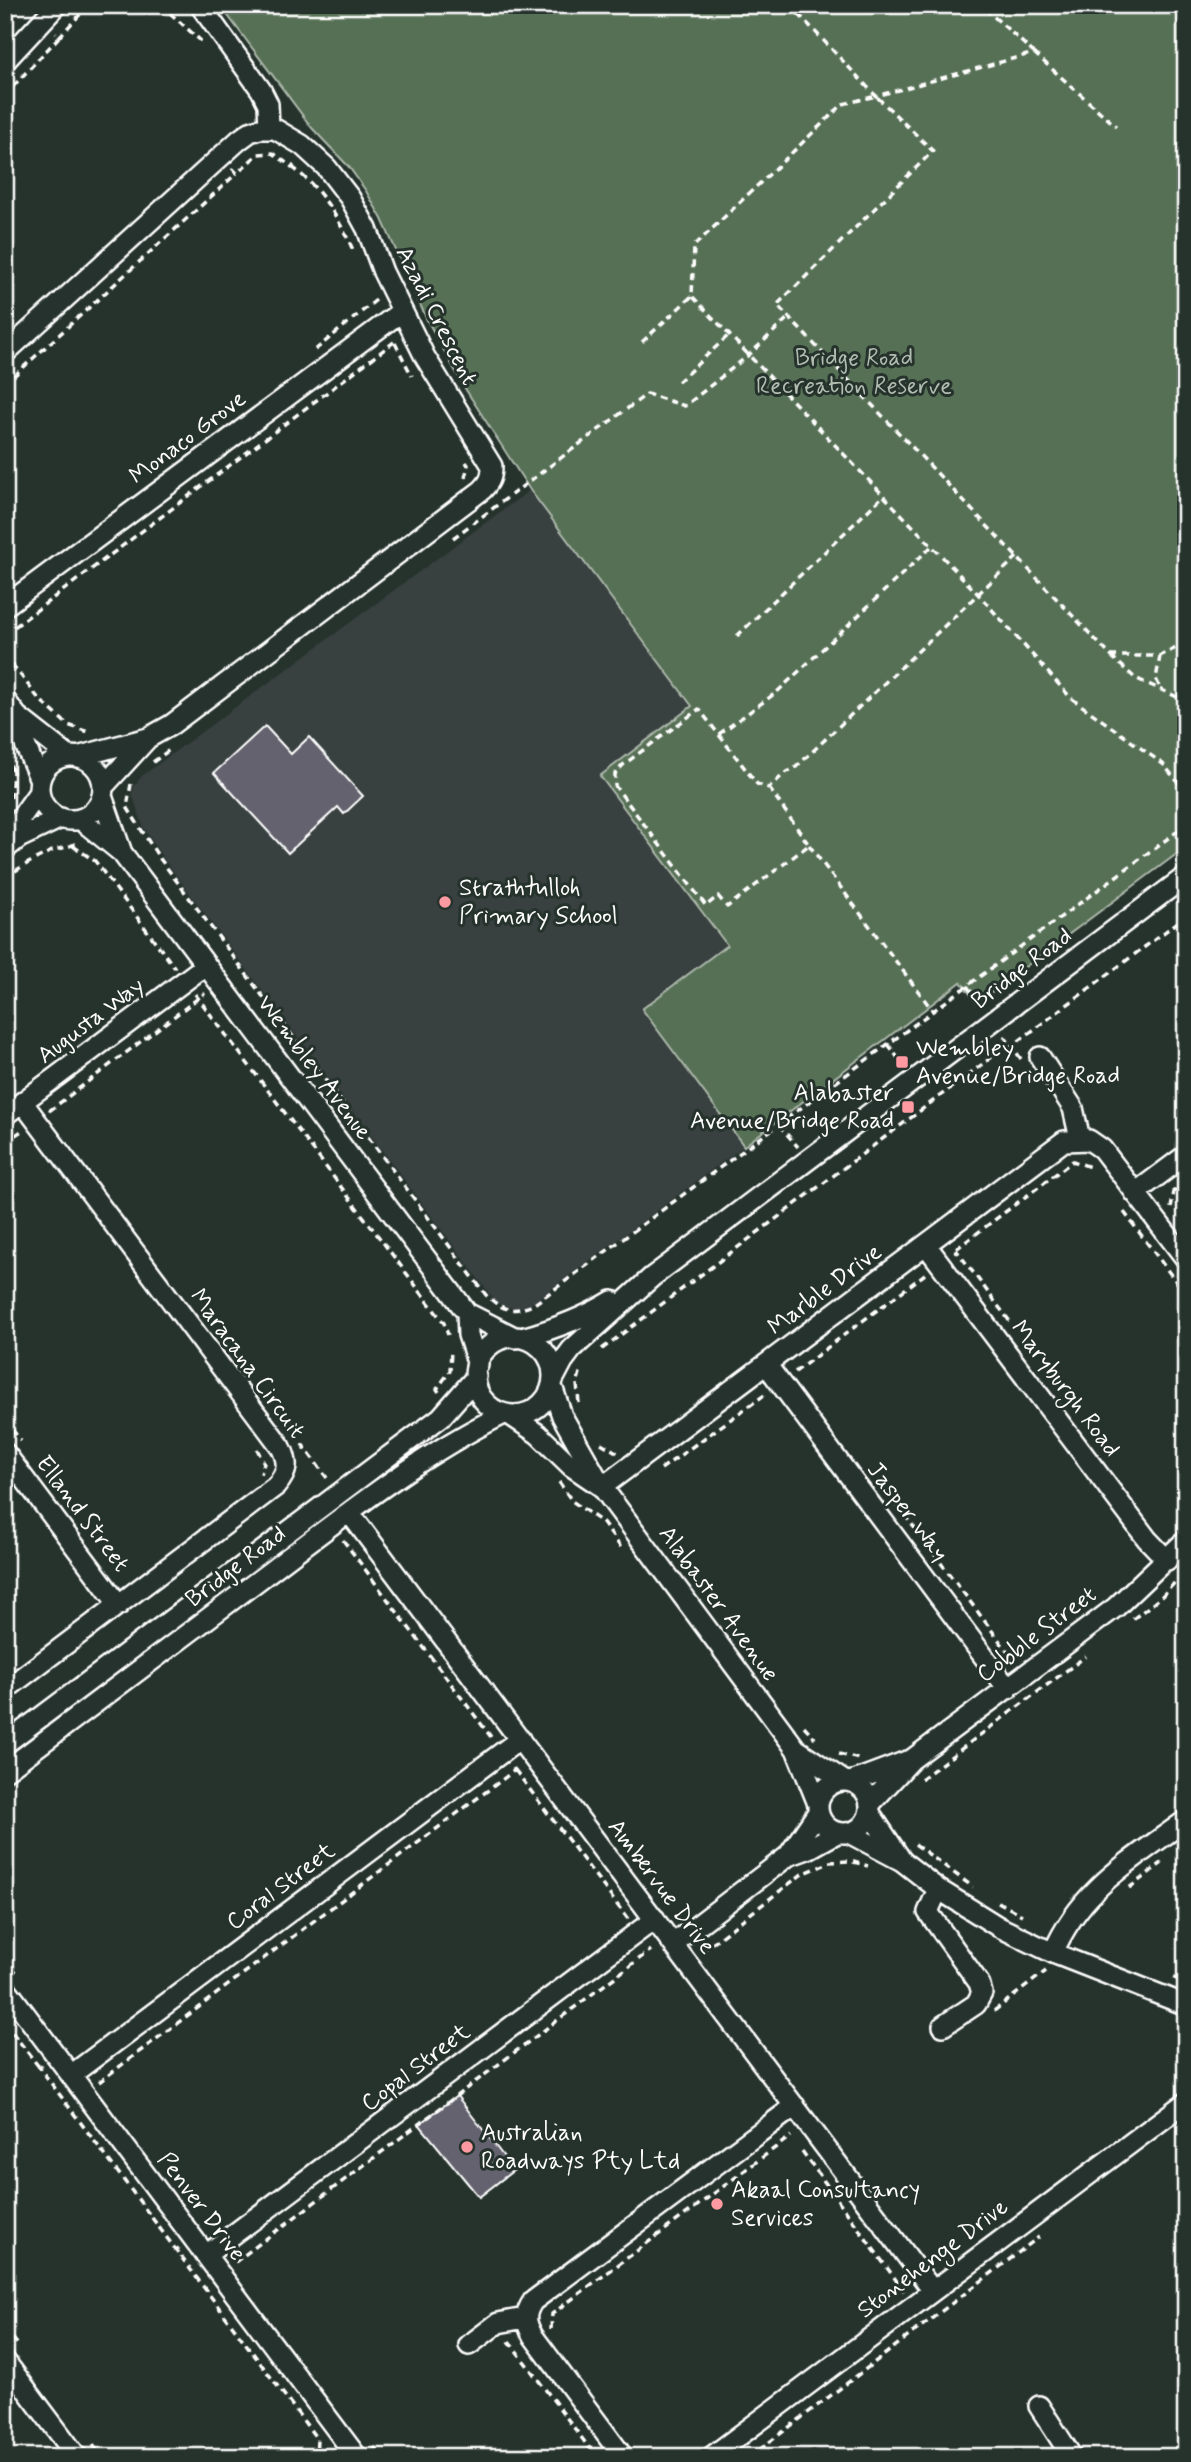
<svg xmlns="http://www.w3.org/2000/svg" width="1191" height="2462" font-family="Mynerve,sans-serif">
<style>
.built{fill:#394140}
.green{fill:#576f54;stroke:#abb7aa;stroke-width:2}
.building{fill:#64626e;stroke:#fff;stroke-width:2}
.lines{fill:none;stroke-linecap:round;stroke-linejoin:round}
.minor-casing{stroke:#fff;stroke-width:24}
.path{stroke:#fff;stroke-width:3.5;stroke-dasharray:7 5;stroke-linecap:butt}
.minor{stroke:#26332d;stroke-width:19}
.poi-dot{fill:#ff9aa2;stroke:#26332d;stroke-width:2.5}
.labels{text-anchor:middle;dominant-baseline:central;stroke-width:6;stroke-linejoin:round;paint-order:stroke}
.street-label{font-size:24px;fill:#fff;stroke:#26332d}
.park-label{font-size:24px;fill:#b3beb2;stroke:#26332d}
.poi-label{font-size:24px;fill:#fff;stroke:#26332d;text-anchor:start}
</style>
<rect width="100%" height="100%" fill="#26332d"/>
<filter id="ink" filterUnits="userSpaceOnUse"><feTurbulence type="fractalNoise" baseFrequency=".0143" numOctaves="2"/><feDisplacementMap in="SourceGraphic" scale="14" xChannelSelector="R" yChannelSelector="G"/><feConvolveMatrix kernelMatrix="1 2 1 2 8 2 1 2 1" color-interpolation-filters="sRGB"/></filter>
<g filter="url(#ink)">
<path class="built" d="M530,490L692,707L601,776L727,945L643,1009L744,1146L531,1304L516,1309L502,1306L495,1301L163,858L144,828L132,794L133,787L142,776Z"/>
<path class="green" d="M220,5H1186V847L977,1003L961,982L744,1146L642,1009L727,945L600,776L692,706L530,490L466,390L427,320L382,219L366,191L349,167L312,128Z"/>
<path class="building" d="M265,726L291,754L309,737L363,796L344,814L338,807L288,853L214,773Z
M457,2096L514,2170L479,2197L419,2124Z"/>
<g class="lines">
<defs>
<path id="minor" d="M200,5L261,90L268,104L269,128
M5,61L57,5
M5,353L239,140L250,132L259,129H275L302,145L327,168L350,198L367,229L383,272L425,357L492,466C492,477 490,482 482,490L171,725L148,738L77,757
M5,606L402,311
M5,700L17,716L68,756
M17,716L23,740L40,780
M39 788a32 32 0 1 1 64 0a32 32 0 1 1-64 0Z
M103,787L148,738
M102,796L122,853L467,1313L516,1338
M80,819L122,853
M5,845L17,823L39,792
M5,849L19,838L61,818
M1040,1057L1073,1108L1080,1139
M5,1115L206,965
M1135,1193L1186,1155
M926,1245L1147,1539L1167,1560
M467,1313L468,1335L478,1365
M475 1376a39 39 0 1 1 78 0a39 39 0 1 1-78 0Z
M522,1338C554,1329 584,1318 612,1301
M766,1364L1008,1689
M553,1380L563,1361L572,1349L652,1277L1186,876
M552,1386L562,1416L602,1487L796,1749L818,1804
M510,1415L538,1434L571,1466L599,1485
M5,1453L119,1605
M602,1487L1064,1141L1089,1140L1102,1149L1186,1259
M349,1512L933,2291
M5,1690L276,1486C288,1472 289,1463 281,1447L23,1103
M5,1744L441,1417L476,1377
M796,1749L844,1781
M5,1771C94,1704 183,1637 272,1570C346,1514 420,1455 504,1414
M818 1807a26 26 0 1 1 52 0a26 26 0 1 1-52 0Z
M851,1782L907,1761
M871,1803L911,1760L1116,1607L1186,1540
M870,1813L902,1861
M849,1833L902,1861L938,1889L999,1927L1053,1953L1186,2005
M788,1856L818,1812
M938,1889L928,1912L979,1983L982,1993L976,2004L943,2026
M673,1944L788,1856L810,1848L837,1833
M1053,1953C1081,1888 1131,1861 1186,1820
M5,1987L357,2457
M71,2075L520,1739
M206,2255L655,1919
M469,2345L498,2323L525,2318
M5,2361L77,2457
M1039,2406L1072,2457
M623,2457L533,2336C525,2322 524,2314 533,2301L795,2106
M711,2457L1186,2102"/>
</defs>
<use href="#minor" class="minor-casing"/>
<path class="path" d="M161,5L201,41
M790,5L876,96L1034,53L981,5
M59,37L89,5
M1034,53L1116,126
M1186,82L1183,85L1186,87
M5,95L59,37L56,33
M292,167C321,188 339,219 354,252
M232,168L237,173L258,154L273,153L292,167L294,165
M1184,239L1186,240
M642,342L692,296
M395,343L412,376
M315,350L376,300
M678,382L730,334
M5,384L237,173
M465,478L468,465L466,462
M453,538L647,394L685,406L750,354L789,317
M5,634L394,342
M737,636L884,495
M1186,643L1160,656H1111L777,305L933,151L876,96L843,104L694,246L692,296L978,594L1071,698L1163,764L1186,792
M5,655L39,699L68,725L91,733
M1111,656L1135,678L1186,701
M1160,656L1156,679L1161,690
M719,734L777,692L932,546
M5,754L13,771L17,768
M153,762L172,748
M131,784L127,807L158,856L486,1295C503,1311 512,1313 533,1305L1186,825
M769,788L809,845L727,907L718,896L706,906L615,786V774L623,765L699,709L757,784L769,788L785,773L794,769L1017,557
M11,798L13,771
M809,845L933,1011
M73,846L95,861L175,968
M5,878C20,867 35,859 52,851C62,847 71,848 79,841
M967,986L982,1006
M195,994L444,1323L448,1335
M888,1044L903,1065
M1021,1059L1012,1046L1186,916
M49,1111L205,993
M779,1125L798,1147
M5,1142L23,1130
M1174,1192L1186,1183
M1171,1208L1174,1192L1172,1189
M1124,1212L1186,1295
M956,1249L1073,1161L1090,1167
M954,1253L957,1251L1011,1323
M602,1349L1000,1051L1012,1046L1003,1035
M795,1372L925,1274
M439,1392L437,1389L450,1371L451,1349
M579,1403L577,1384L581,1369
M5,1420L21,1441
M601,1443L618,1453
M302,1444L327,1478
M257,1449L264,1463L261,1474
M661,1469L766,1394
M559,1482L572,1501L602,1522L622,1549
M883,1486L1014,1660
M1177,1522L1186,1514
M343,1540L491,1737
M1133,1619L1160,1598L1186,1571
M804,1726L815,1738
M839,1754L859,1759
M515,1770L628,1919
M921,1779L1086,1656
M5,1796L15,1789
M915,1844L973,1887
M829,1862L850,1861L868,1866
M1129,1888L1162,1863
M998,1902L1022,1915
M702,1951L802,1874L829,1863
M5,1957L16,1972
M1174,1978L1186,1982
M994,2011L1046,1971
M5,2023L39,2067
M42,2065L39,2067L176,2250
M99,2082L515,1770L511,1766
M802,2151L904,2291
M179,2248L176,2250L317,2439L316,2457
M235,2262L651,1950
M5,2329L19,2346
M551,2329L552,2314L791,2136
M509,2341L596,2457
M93,2445L102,2457
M374,2447L381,2457
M684,2457L694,2449
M750,2457L1039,2237"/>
<use href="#minor" class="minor"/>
</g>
</g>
<g class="poi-dot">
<circle cx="445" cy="902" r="7"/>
<rect x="895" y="1055" width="14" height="14" rx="3.5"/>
<rect x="901" y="1100" width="14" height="14" rx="3.5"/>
<circle cx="467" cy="2147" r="7"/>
<circle cx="717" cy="2204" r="7"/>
</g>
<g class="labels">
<g class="street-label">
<text transform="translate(436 316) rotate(63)">Azadi Crescent</text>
<text transform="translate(188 438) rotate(-37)">Monaco Grove</text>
<text transform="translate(1022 969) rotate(-37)">Bridge Road</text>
<text transform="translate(91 1021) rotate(-37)">Augusta Way</text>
<text transform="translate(314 1068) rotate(53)">Wembley Avenue</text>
<text transform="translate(825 1290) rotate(-37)">Marble Drive</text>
<text transform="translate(247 1364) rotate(54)">Maracana Circuit</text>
<text transform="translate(1065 1389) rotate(53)">Maryburgh Road</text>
<text transform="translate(907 1512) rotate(53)">Jasper Way</text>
<text transform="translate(82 1514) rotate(53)">Elland Street</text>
<text transform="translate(236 1567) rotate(-37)">Bridge Road</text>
<text transform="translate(718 1604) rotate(54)">Alabaster Avenue</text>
<text transform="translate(1037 1635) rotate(-37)">Cobble Street</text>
<text transform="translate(281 1887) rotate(-37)">Coral Street</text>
<text transform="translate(661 1887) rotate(53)">Ambervue Drive</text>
<text transform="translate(416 2068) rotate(-37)">Copal Street</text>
<text transform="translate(201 2207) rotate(53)">Penver Drive</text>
<text transform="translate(933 2259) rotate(-37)">Stonehenge Drive</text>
</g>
<g class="park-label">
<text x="854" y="358">Bridge Road<tspan x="854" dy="28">Recreation Reserve</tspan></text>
</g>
<g class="poi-label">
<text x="459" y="888">Strathtulloh<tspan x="459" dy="28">Primary School</tspan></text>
<text x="916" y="1048">Wembley<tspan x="916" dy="28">Avenue/Bridge Road</tspan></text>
<text x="894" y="1093" text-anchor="end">Alabaster<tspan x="894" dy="28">Avenue/Bridge Road</tspan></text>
<text x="481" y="2133">Australian<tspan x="481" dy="28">Roadways Pty Ltd</tspan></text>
<text x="731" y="2190">Akaal Consultancy<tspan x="731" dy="28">Services</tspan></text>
</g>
</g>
<rect width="1191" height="2462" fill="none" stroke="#26332d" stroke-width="28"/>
<rect x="14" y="14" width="1163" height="2434" fill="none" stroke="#fff" stroke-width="2.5" filter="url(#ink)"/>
</svg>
